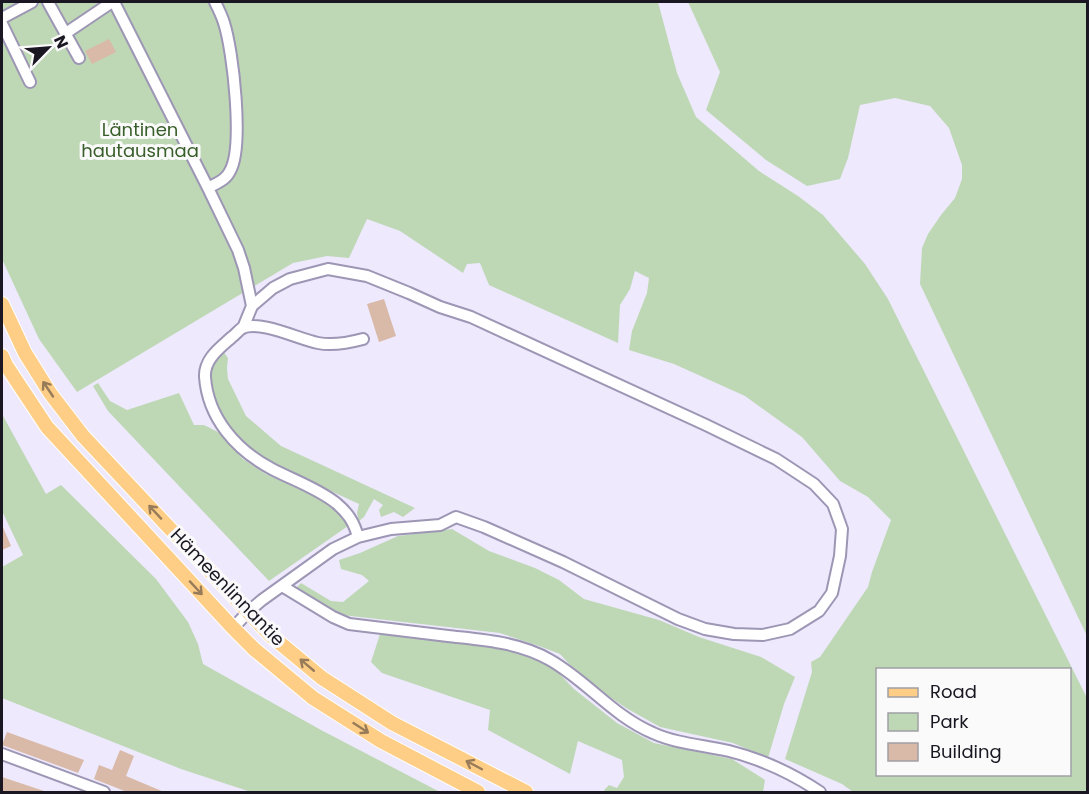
<svg xmlns="http://www.w3.org/2000/svg" width="1089" height="794" font-family="Poppins,sans-serif">
<style>
.green{fill:#bed8b6;fill-rule:evenodd}
.building{fill:#d9b9a7}
.lines{fill:none;stroke-linecap:round;stroke-linejoin:round}
.minor-casing{stroke:#9d96b4;stroke-width:14}
.major-casing{stroke:#fff;stroke-width:16}
.minor{stroke:#fff;stroke-width:10}
.major{stroke:#ffce86;stroke-width:14}
.oneway{stroke:#987c59}
.labels{text-anchor:middle;dominant-baseline:central;stroke-width:6;stroke-linejoin:round;paint-order:stroke}
.park-label{font-size:18px;fill:#385e29;stroke:#fafafa}
.street-label{font-size:18px;fill:#1a1722;stroke:#fafafa}
</style>
<rect width="100%" height="100%" fill="#eee9fd"/>
<path class="green" d="M2,2H658L677,73L696,117L759,171L798,196L823,215L865,264L888,299L1087,698V792H853L842,784L785,759L812,672L811,662L820,657L868,587L872,572L891,520L868,497L840,481L802,437L745,396L674,364L629,350L632,331L647,293L649,278L635,271L630,289L620,305L618,343L489,285L480,263L467,264L463,273L400,231L367,219L349,258L327,256L293,263L77,392L39,339L2,259ZM878,670H1070V774H878Z
M688,2H1087V636L920,284L922,248L928,234L941,215L955,198L962,179V165L949,128L930,106L895,98L860,105L848,158L840,179L807,186L766,160L706,110L720,72Z
M223,351L228,358L227,368L228,379L246,416L281,446L415,508L403,517L394,512L381,517L379,510L383,505L374,499L364,517L359,521L357,513L359,504L270,463L244,448L215,406L208,373L214,359Z
M98,383L110,401L127,410L179,393L194,425H204L218,432L243,459L264,473L327,502L344,517L348,526L269,581L108,411L93,386Z
M2,414L46,494L61,485L156,579L188,622L198,644L203,664L321,730L440,792H251L181,769L2,698V567L23,555L2,511Z
M452,529L489,551L535,568L559,580L584,599L659,620L699,637L761,657L795,677L784,704L768,758L733,743L660,727L626,708L582,678L560,654L539,646L500,633L342,615L296,588L301,583L331,601L343,602L369,581L362,575L341,569L339,560L360,553L398,536Z
M380,634L499,648L537,657L551,665L574,689L617,723L654,743L732,759L765,780L763,792H606L604,790L609,785L617,788L624,777L622,760L578,741L570,774L488,730L490,710L382,673L371,662Z"/>
<path class="building" d="M109,39L116,52L92,64L85,51Z
M384,299L396,336L379,342L367,304Z
M2,525L11,546L2,550Z
M7,732L84,760L78,773L2,745Z
M120,750L134,756L126,776L164,792H127L94,779L99,765L112,770Z
M2,777L44,791V792H2Z"/>
<g class="lines">
<defs>
<path id="minor" d="M48,2L79,58
M114,2L208,188L238,250L244,268L252,306L243,328
M2,18L32,2
M2,24L30,82
M66,33L112,2
M208,188C217,183 226,180 230,171C244,147 233,50 224,23C222,16 218,8 215,2
M358,537C354,522 348,513 336,503C317,488 293,480 272,469C236,450 208,418 205,377C204,359 220,348 232,337C235,335 239,330 242,328C261,320 298,339 318,343C333,346 348,343 363,339
M282,586L333,617L349,624C382,628 415,632 448,636C483,640 519,642 550,660C587,681 613,716 653,733C677,744 704,745 729,751C761,759 793,774 820,792
M233,628L249,611L262,600L333,549L358,537L391,529L440,525L456,517L484,527L563,562L678,619L705,629L734,634L763,635L790,629L819,611L832,593L840,556L842,529L833,504L814,484L776,459L706,425L471,317L440,307L409,293L367,276L328,269L290,279L273,288L252,306
M2,754L104,792"/>
<path id="major" d="M2,304L25,353L50,393L83,436L269,634L322,678L392,723L526,792
M2,356L6,365L47,427L233,628L254,649L313,698L381,741L478,792"/>
</defs>
<use href="#minor" class="minor-casing"/>
<use href="#major" class="major-casing"/>
<use href="#minor" class="minor"/>
<use href="#major" class="major"/>
</g>
<defs><path id="oneway-shaft" d="M-6 0H5M1.5-3L5.5 0L1.5 3" fill="none" stroke-width="1.6" stroke-linecap="round" stroke-linejoin="round" transform="scale(1.5)"/></defs>
<g class="oneway">
<use href="#oneway-shaft" transform="translate(48 389) rotate(-124)"/>
<use href="#oneway-shaft" transform="translate(155 512) rotate(-133)"/>
<use href="#oneway-shaft" transform="translate(196 588) rotate(47)"/>
<use href="#oneway-shaft" transform="translate(307 665) rotate(-140)"/>
<use href="#oneway-shaft" transform="translate(361 728) rotate(33)"/>
<use href="#oneway-shaft" transform="translate(474 765) rotate(-152)"/>
</g>
<g class="labels">
<g class="park-label">
<text x="140" y="129">Läntinen<tspan x="140" dy="21">hautausmaa</tspan></text>
</g>
<g class="street-label">
<text transform="translate(228 587) rotate(46)">Hämeenlinnantie</text>
</g>
</g>
<rect width="1089" height="794" fill="none" stroke="#1a1722" stroke-width="6"/>
<rect x="876" y="668" width="195" height="108" fill="#fafafa" stroke="#a09fa4" stroke-width="1.5"/>
<rect x="888" y="688" width="30" height="9" fill="#ffce86" stroke="#a09fa4" stroke-width="1.5"/>
<text x="930" y="698" font-size="18" fill="#1a1722">Road</text>
<rect x="888" y="713" width="30" height="18" fill="#bed8b6" stroke="#a09fa4" stroke-width="1.5"/>
<text x="930" y="728" font-size="18" fill="#1a1722">Park</text>
<rect x="888" y="743" width="30" height="18" fill="#d9b9a7" stroke="#a09fa4" stroke-width="1.5"/>
<text x="930" y="758" font-size="18" fill="#1a1722">Building</text>
<g transform="translate(48 48) rotate(65)" stroke="#fafafa" stroke-width="4.5" paint-order="stroke">
<path d="M0-4.5L10 22L0 15L-10 22Z" fill="#1a1722"/>
<text y="-9" font-size="16" font-weight="bold" text-anchor="middle" fill="#1a1722">N</text>
</g>
</svg>
